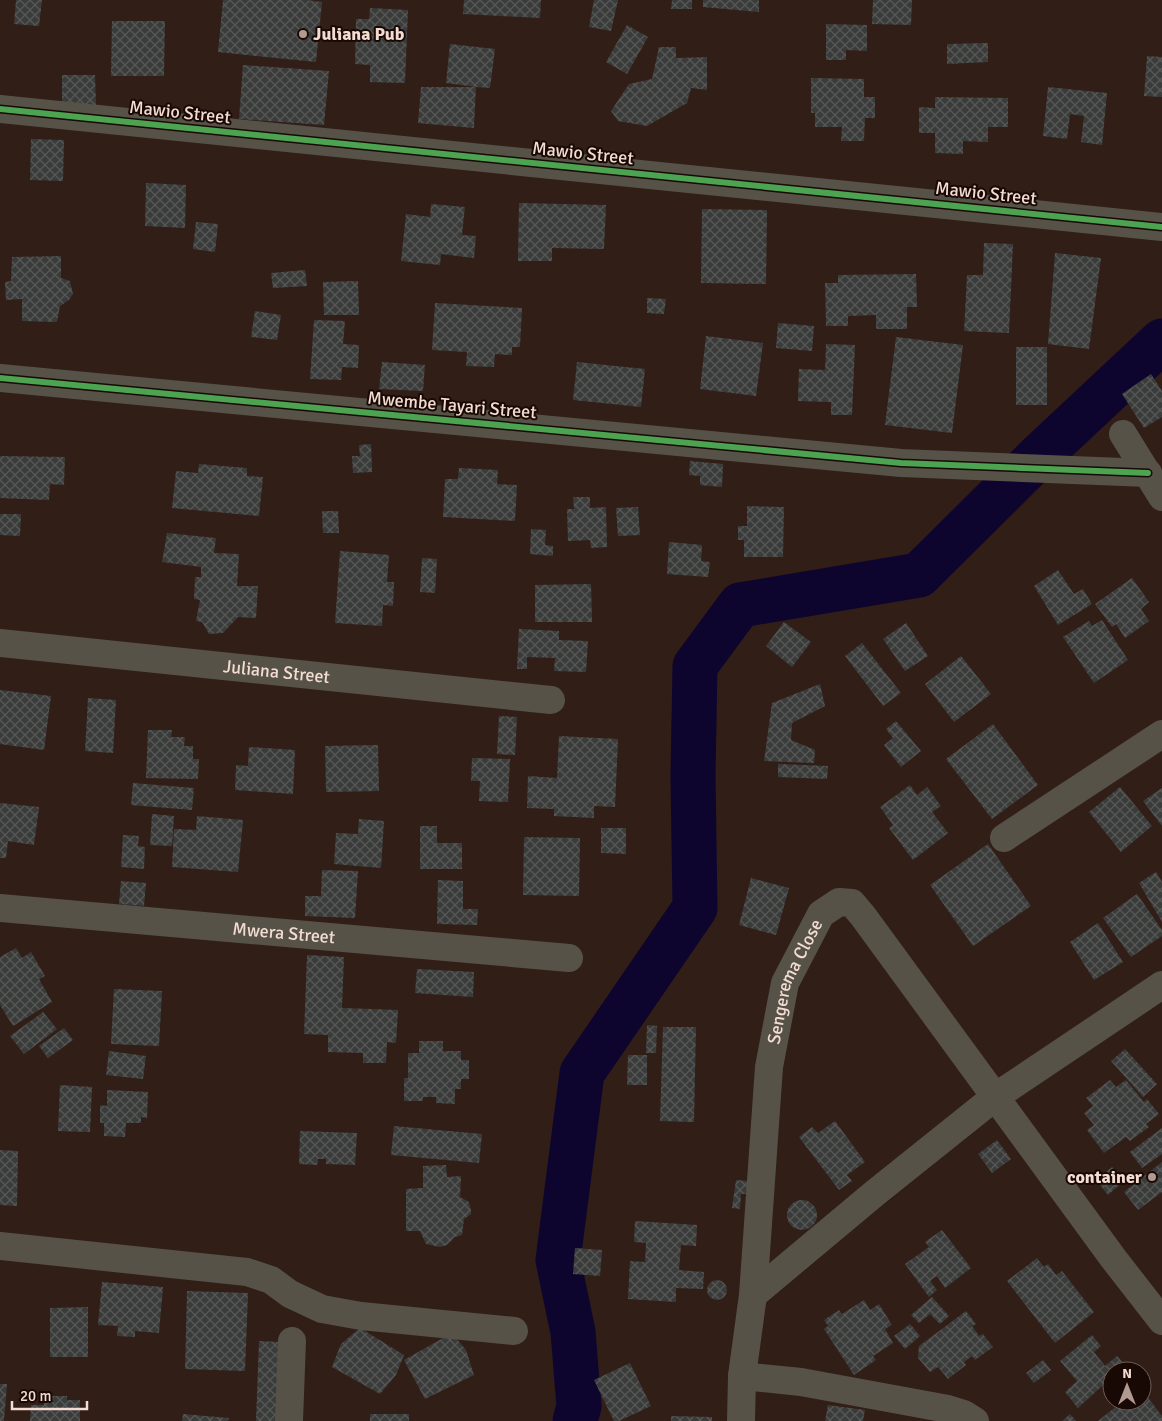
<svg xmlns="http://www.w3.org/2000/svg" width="1162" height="1421" font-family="Signika,sans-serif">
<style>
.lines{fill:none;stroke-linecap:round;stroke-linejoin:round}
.river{stroke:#0e052f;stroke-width:45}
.building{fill:url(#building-cross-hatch)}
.minor{stroke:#565248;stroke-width:28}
.cycleway-casing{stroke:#180904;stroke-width:9}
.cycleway{stroke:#4ca352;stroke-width:6}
.poi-dot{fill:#b09a91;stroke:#180904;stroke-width:2}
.labels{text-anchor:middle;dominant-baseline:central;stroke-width:4;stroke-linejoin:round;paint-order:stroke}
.poi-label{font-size:18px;font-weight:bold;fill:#f4dcd3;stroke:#180904;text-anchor:start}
.street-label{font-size:18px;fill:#f4dcd3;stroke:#180904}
</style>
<defs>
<pattern id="building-cross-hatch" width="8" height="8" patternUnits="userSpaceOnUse" patternTransform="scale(1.25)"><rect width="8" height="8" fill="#3a3c3b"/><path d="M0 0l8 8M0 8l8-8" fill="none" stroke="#575856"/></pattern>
</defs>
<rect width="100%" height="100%" fill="#311e17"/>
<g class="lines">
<path class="river" d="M575,1421L579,1406L573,1332L558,1260L582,1073L695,908L693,776L695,666L740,605L919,575L1037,458L1162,341"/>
</g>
<path class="building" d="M16,0H42L39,26L14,24Z
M223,0H307L322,2L316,62L218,52Z
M464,0H541L540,18L463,14Z
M594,0H618L611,31L589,27Z
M672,0H692V9H671Z
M703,0H759V12L703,7Z
M873,0H912L911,25L872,24Z
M370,8L408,10L405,83L370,82V65L355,64L356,19H369Z
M112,21H165L164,76H111Z
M826,24L867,25V51L846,50V60H826Z
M627,25L648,37L627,74L606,62Z
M988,43V62L947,64V44Z
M450,44L495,49L490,88L476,87L474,128L418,123L421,87H476L446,83Z
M659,47H676V58L707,57V90L691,88L687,103L647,126L618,121L611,111L629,84L652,79Z
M1147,56L1162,57V97L1144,96Z
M243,65L329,71L324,125L239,119Z
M62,75H95L96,106L62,107Z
M811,78L864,79V97H875V118H865L864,141H841L842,127H815V113H811Z
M1048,87L1107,93L1102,145L1081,142L1084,116L1070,114L1067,139L1043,136Z
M935,97L1008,98V127H988V142L963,141V154L935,153V133H919V107L935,108Z
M31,139L64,140L63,181L30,180Z
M146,183L186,185L185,228L145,226Z
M519,203L606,205L604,249L552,248V261H518Z
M431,204L465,207L462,235L476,236L474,258L441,254L440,265L401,261L406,214L430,217Z
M702,209L767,210L766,284L701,283Z
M196,222L218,224L215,252L193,249Z
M984,243L1013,244L1009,333L964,331L967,275H983Z
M1055,253L1101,258L1089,349L1048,344Z
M61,256V278L70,281L73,294L69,300L60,306L57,322L22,321V299L6,300L5,282L11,281L12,257Z
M305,270L307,286L273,288L271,273Z
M916,274L917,307H907V329H876V315L848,316V326H826L825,283H838V275Z
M358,281L359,315H324L323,282Z
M647,298L666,299L664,314L647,313Z
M435,303L522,308L520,347H512V355L495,354L494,367L466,366L467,352L432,350Z
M255,311L281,315L277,340L251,337Z
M314,320L345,321L343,344L359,345L358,368L342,367L341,380L310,379Z
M778,323L814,326L812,351L776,348Z
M706,336L763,343L756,396L700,389Z
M896,337L963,345L952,433L885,425Z
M826,344L855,345L852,415H831V402L798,401L799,369L825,370Z
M1016,347H1047V405H1016Z
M382,362L425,365L423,391L379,389Z
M577,362L645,369L641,407L573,400Z
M1151,374L1162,391V417L1144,428L1122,394Z
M371,444L372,472L353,473L352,456H360L359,445Z
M0,456L65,457L64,485L50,484L49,500L0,498Z
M690,461L723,464L722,487L700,485V476L689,475Z
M199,464L247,468V476L263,477L259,516L172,508L176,471L198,473Z
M459,468L498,470L497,484L517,485L515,521L443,517L445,479H458Z
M573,497H590V508L606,507L607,547L591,548L590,540L568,541L567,509H574Z
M747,506L784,507L783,557H744V540H738V526H747Z
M638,507L640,535L618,536L616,508Z
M322,511H338L339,533H323Z
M0,514H21L20,536L0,535Z
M531,529L546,530L545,545L553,546V556L530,554Z
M167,533L216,538L214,553L239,554L237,586H258L256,618L238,617L223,633L209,634L202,622L196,621L200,600L194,599L195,577H201V567L162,562Z
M669,542L702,545L701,561L710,562L708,577L667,574Z
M340,551L389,555L387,582H394L393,606L383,605L382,626L335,623Z
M422,558L437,559L435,593L420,592Z
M1058,570L1074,594L1083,589L1092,604L1058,625L1034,586Z
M1132,578L1149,602L1141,609L1149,621L1125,638L1116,624L1112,627L1095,604Z
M591,584L592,622H535V585Z
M1102,620L1128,660L1094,683L1063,637L1089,621L1092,626Z
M784,622L811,642L792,667L766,646Z
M906,623L928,656L905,671L883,639Z
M519,629L559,631V640L588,641L586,672L554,671L555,658L527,657V669H517Z
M862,643L901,693L883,706L845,656Z
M961,656L991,694L954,722L925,684Z
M820,684L825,706L792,723L791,740L815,750L814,763L764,761L772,703Z
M0,690L51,696L44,750L0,744Z
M88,698L116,700L113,753L85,751Z
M499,716L517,717L515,755L497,754Z
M896,721L921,751L901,767L884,745L893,738L886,729Z
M993,724L1038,785L992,819L946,759Z
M148,730H172L171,737H185L184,746H193V759H199L198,779L146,778Z
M559,736L618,739L615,807L594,806V818L554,816V809L527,808L528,776L557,778Z
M378,745L379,791L326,792L325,746Z
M249,747L295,750L293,794L235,790L236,765L248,766Z
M472,758L510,759L508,802L479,801L480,781H471Z
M778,764L828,766L827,779L778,777Z
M133,783L194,788L192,810L131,805Z
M910,785L917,795L927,787L941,806L932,812L948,833L913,860L889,828L893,825L880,807Z
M1120,787L1152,826L1121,852L1089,812Z
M1162,788V826L1143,801Z
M0,803L39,807L34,845L8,841L6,858H0Z
M152,814L174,816L172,846L150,845Z
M197,816L243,820L238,872L172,867L174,829L196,830Z
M359,819L384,821L381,868L334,864L336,833L358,834Z
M420,826H437V843H462V869H420Z
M601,828H626V854L601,853Z
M123,835L139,836L138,846L145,847L144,869L121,867Z
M524,837L580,838L579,896L523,895Z
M988,844L1031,906L973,946L930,885Z
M322,870L358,871L355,918L305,916V896H321Z
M1156,872L1162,882V922L1139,883Z
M751,878L789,888L776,935L739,925Z
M438,880L463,881V909H478L477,925L437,924Z
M121,881L146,883L144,906L119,904Z
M1137,894L1162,930V936L1131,957L1103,918Z
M1098,923L1123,962L1094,980L1070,942Z
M16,948L22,958L31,952L45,976L39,979L52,1002L13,1026L0,1005V957Z
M307,955L344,957L342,1008L398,1010L396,1043L387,1042L386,1063H363V1053L328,1052V1035L304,1034Z
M417,969L474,972L473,997L415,993Z
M114,989L162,991L159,1046L111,1044Z
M43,1012L57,1029L24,1054L10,1036Z
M647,1025L657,1026L656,1053H646Z
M663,1027H696L694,1122L660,1121Z
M64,1028L73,1040L48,1058L39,1046Z
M419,1041H443V1051H461V1060H469V1079H461V1089H455V1104L436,1103V1097H423V1101H404V1078H408V1053H419Z
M1125,1049L1157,1084L1143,1097L1111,1061Z
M109,1051L146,1056L143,1079L106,1075Z
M628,1055H647V1085H627Z
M1110,1080L1116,1087L1126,1080L1144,1102L1147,1099L1159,1114L1146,1124L1149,1127L1130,1141L1126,1137L1104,1153L1087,1130L1094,1125L1084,1113L1093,1106L1086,1098Z
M60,1085L92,1087L90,1132L58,1131Z
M107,1090L148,1092L147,1118L141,1117V1123H126L125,1137L104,1136V1123H100V1105L107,1106Z
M835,1121L865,1162L847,1175L852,1181L839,1190L799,1137L812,1127L818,1133Z
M394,1126L482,1134L479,1163L391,1155Z
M1162,1128V1154L1142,1168L1130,1152Z
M300,1131L357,1133L355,1165L326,1164V1159H318L317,1165L299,1164Z
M997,1140L1011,1159L992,1173L978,1154Z
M0,1150L18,1151L17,1206L0,1205Z
M1162,1162V1192L1138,1210L1124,1192Z
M446,1165L447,1177L461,1176L460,1197L469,1202L471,1211V1214L464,1219L462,1235L455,1237L447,1245L440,1247L426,1244L420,1231H406V1189L423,1188V1166Z
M1112,1167L1124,1181L1108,1195L1096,1180Z
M736,1180L748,1181L747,1194H741L740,1209L732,1208Z
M787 1215a15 15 0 1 1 30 0a15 15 0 1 1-30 0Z
M635,1221L697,1225L696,1246L681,1245L679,1270L704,1272L703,1289L676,1288V1302L628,1299L630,1261L645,1262L646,1243L634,1242Z
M942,1230L971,1268L945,1288L937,1276L930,1281L937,1290L929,1297L905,1264L929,1247L925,1242Z
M575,1248L602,1250L600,1276L573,1274Z
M1037,1258L1044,1267L1048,1264L1056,1275L1062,1271L1094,1312L1055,1343L1007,1281Z
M707 1290a10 10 0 1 1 20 0a10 10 0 1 1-20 0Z
M102,1282L163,1287L159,1333L135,1331V1337L117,1336L118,1326L98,1325Z
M187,1291L248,1293L245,1371L185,1369Z
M932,1297L949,1316L940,1324L930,1314L919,1323L911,1315Z
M864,1300L870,1310L879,1304L892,1325L885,1329L893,1343L873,1356L876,1360L854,1375L824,1329L828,1326L824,1320L839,1310L842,1314Z
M88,1307V1357H50V1308Z
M966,1311L976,1324L972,1326L979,1336L983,1334L993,1347L975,1360L972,1356L964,1362L966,1365L948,1379L938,1367L930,1372L918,1358L919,1346Z
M910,1324L920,1336L905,1349L894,1336Z
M360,1328L404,1355L396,1375L380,1394L332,1367L341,1344Z
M452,1333L466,1350L474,1375L425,1399L404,1360Z
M1092,1335L1101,1346L1094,1352L1105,1366L1117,1356L1126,1366L1120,1371H1112V1377L1078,1408L1065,1392L1077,1381L1060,1361Z
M259,1341L282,1342L278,1421H256Z
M1043,1360L1051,1370L1034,1383L1026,1373Z
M630,1363L651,1406L619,1421H614L594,1380Z
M0,1384H7L4,1421H0Z
M1142,1390L1162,1416V1421H1098L1123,1401H1142Z
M44,1396H67V1400H80V1421H30L31,1405H44Z
M828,1405L865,1410L863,1421H825Z
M183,1414L229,1418L228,1421H182Z
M370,1414H409V1421H370Z
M1070,1414L1076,1421H1062Z
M671,1416L712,1417V1421H671Z"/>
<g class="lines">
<g class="minor">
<path d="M0,109L1162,227"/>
<path d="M0,378L901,463L1148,473"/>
<path d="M1123,434L1162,497"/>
<path id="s1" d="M0,643L551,700"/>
<path d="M1004,838L1162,734"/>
<path id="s2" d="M0,908L569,958"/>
<path d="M0,1246L247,1272L271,1280L290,1294L322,1309L361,1316L514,1331"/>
<path d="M753,1295L875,1193L995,1097L1162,985"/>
<path d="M742,1376L801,1382L948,1409L964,1414L975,1421"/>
<path d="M289,1421L292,1341"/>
<path id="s3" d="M741,1421L742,1376L753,1295L769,1067L785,983L821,914L839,902L852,903L863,916L1113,1258L1162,1321"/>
</g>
<defs>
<path id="cycleway" d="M0,109L1162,227
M0,378L901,463L1148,473"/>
</defs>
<use href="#cycleway" class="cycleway-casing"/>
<use href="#cycleway" class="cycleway"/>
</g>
<g class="poi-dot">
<circle cx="303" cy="34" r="5"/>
<circle cx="1152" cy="1177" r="5"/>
</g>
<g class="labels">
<g class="poi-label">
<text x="313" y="34">Juliana Pub</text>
<text x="1142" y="1177" text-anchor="end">container</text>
</g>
<g class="street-label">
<text transform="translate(180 112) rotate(6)">Mawio Street</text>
<text transform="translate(583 153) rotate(6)">Mawio Street</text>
<text transform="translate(986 193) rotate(6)">Mawio Street</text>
<text transform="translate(452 405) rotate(5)">Mwembe Tayari Street</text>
<text stroke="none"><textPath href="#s1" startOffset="278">Juliana Street</textPath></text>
<text stroke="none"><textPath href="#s2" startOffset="285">Mwera Street</textPath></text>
<text stroke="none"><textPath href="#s3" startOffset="445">Sengerema Close</textPath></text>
</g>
</g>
<g transform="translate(1127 1386)"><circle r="24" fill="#180904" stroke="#705d57"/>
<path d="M0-4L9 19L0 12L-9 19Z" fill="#b09a91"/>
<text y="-8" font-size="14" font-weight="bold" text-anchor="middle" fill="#f4dcd3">N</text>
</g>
<path d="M12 1401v8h75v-8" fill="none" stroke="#f4dcd3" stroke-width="2.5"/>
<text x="20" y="1401" font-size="15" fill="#f4dcd3" stroke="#180904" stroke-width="4" paint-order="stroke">20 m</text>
</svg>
